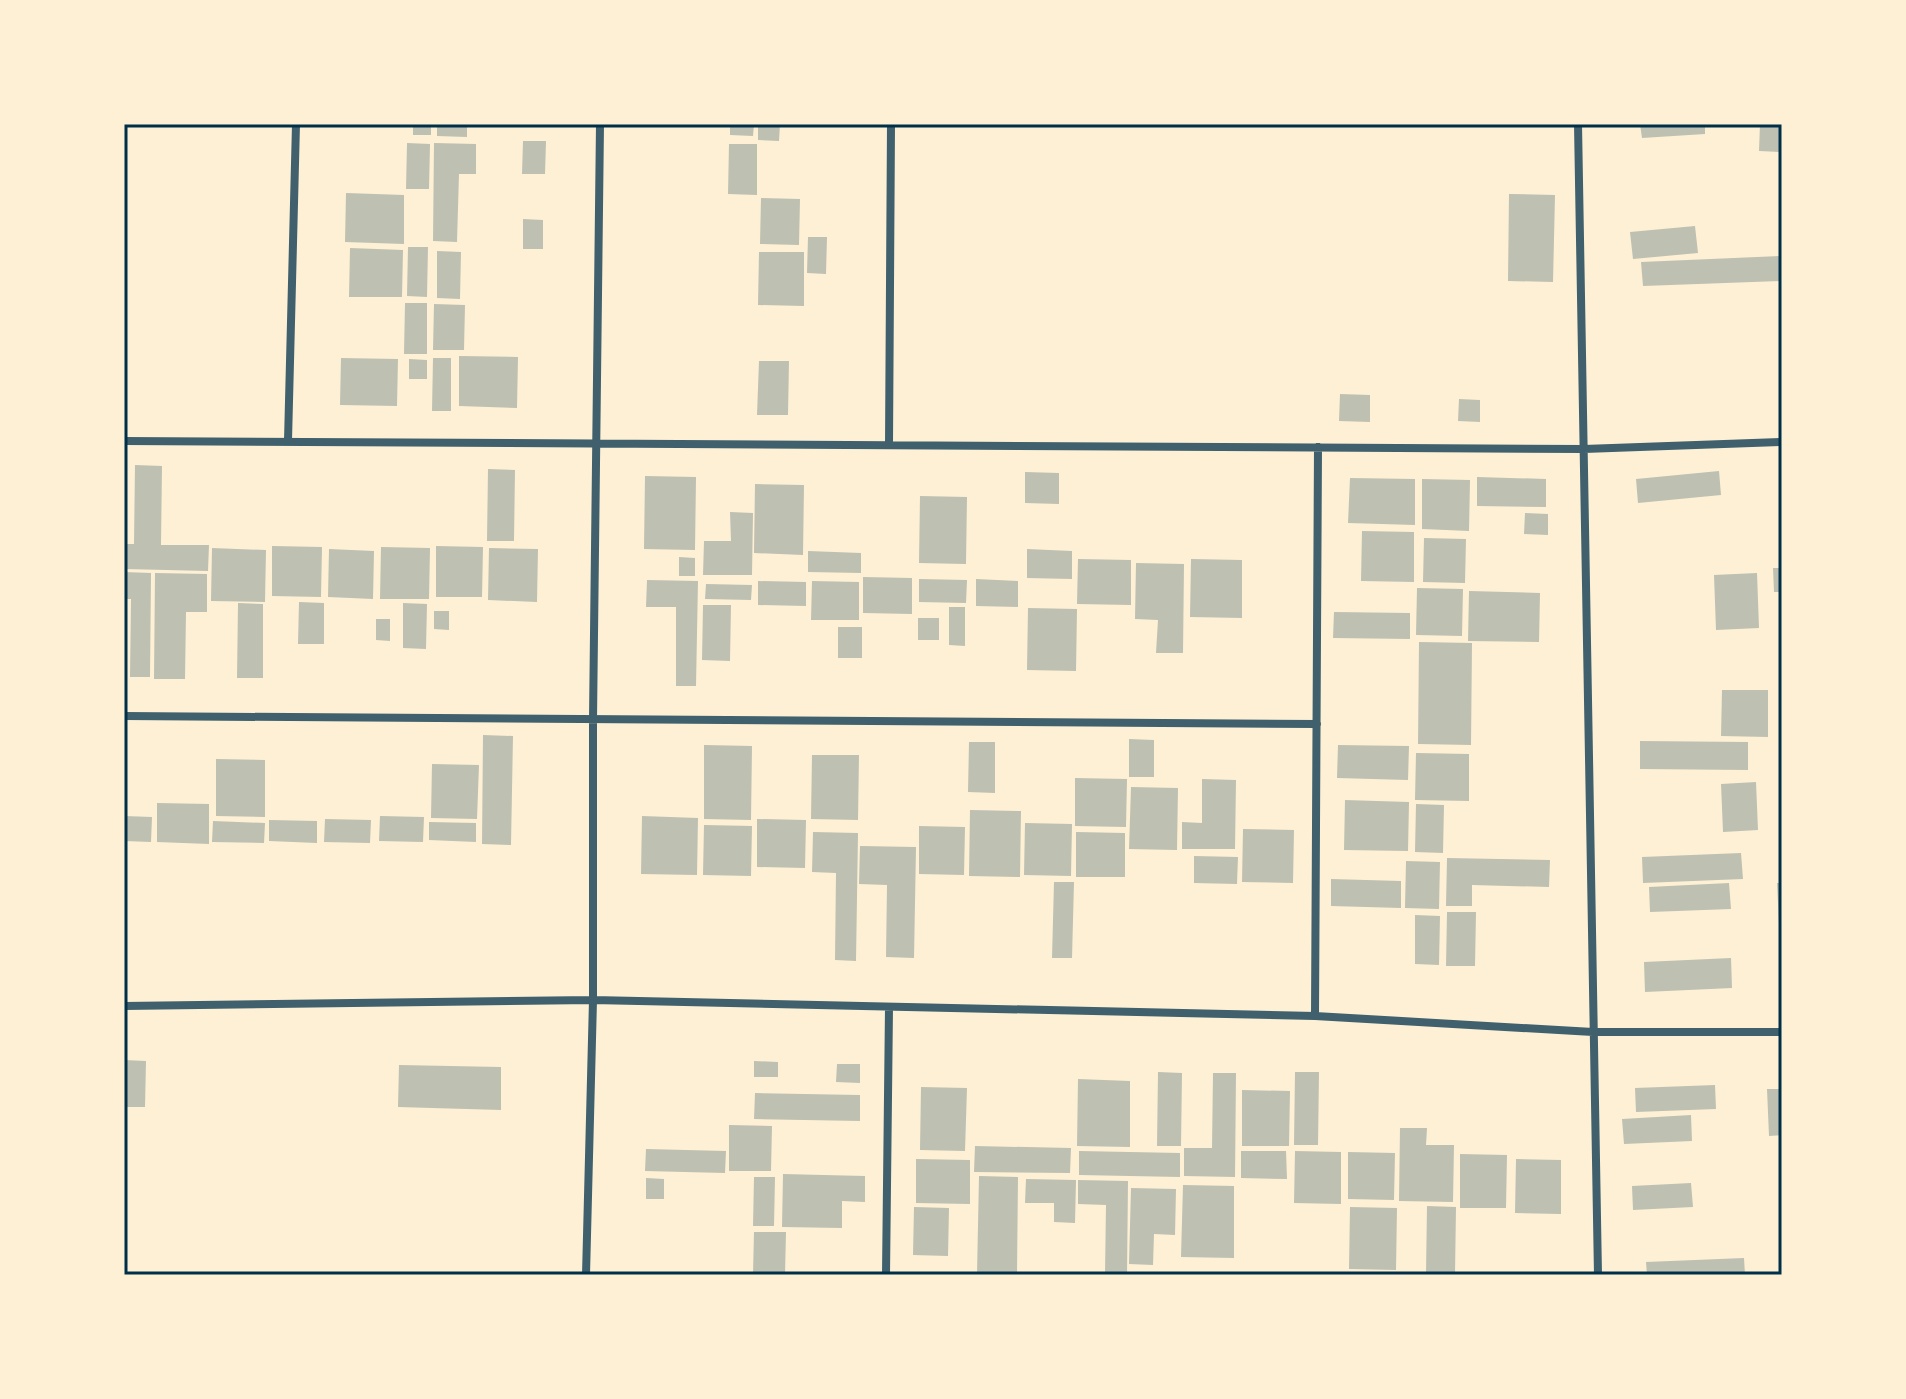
<svg xmlns="http://www.w3.org/2000/svg" width="1906" height="1399" font-family="Jost,sans-serif">
<style>
.building{fill:#bec0b2}
.lines{fill:none;stroke-linecap:round;stroke-linejoin:round}
.minor{stroke:#3f606c;stroke-width:8}
.neatline{fill:none;stroke:#003049;stroke-width:3}
</style>
<rect width="100%" height="100%" fill="#fdf0d5"/>
<path class="building" d="M413,124H431V135H413Z
M437,124H467V137L437,136Z
M730,124H754L753,136L730,135Z
M758,124H780L779,141L758,140Z
M1640,124H1705V134L1642,138Z
M1760,124H1782V152L1759,151Z
M523,141H546L545,174H522Z
M407,143L430,144L429,189H406Z
M434,143L476,144V174H459L457,242L433,241Z
M729,144H757V195L728,194Z
M346,193L404,195V244L345,242Z
M1509,194L1555,195L1553,282L1508,281Z
M761,198L800,199L799,245L760,244Z
M523,219L543,220V249H523Z
M1695,226L1698,253L1633,259L1630,232Z
M808,237H827L826,274L807,273Z
M408,247H428L427,297L407,296Z
M350,248L403,250L402,297H349Z
M437,251L461,252L460,299L437,298Z
M759,252H804V306L758,305Z
M1782,256V281L1643,286L1641,262Z
M405,303H427V354H404Z
M434,304L465,305L464,350H433Z
M459,356L518,357L517,408L459,406Z
M341,358L398,359L397,406L340,405Z
M433,358H451V411H432Z
M409,359L427,360V379H409Z
M759,361H789L788,415H757Z
M1340,394L1370,395V422L1339,421Z
M1459,399L1480,400V422L1458,421Z
M135,465L162,466L161,545H209L208,571L124,569V544H134Z
M488,469L515,470L514,541H487Z
M1719,471L1721,495L1638,503L1636,479Z
M1025,472L1059,473V504L1025,503Z
M645,476L696,477L695,550L644,549Z
M1477,477L1546,479V507L1477,506Z
M1350,478L1415,479V525L1348,523Z
M1422,479L1470,480L1469,531L1422,529Z
M755,484L804,485L803,555L754,553Z
M920,496L967,497L966,564L919,563Z
M730,512L753,513L752,575H703L704,541H731Z
M1525,513L1548,514V535L1524,534Z
M1362,531L1414,532V582L1361,581Z
M1424,538L1466,539L1465,583L1423,582Z
M272,546L322,547L321,597L272,596Z
M436,546L483,547L482,597H436Z
M381,547L430,548L429,599H380Z
M212,548L266,550L265,602L211,601Z
M489,548L538,549L537,602L488,600Z
M329,549L374,551L373,599L328,597Z
M1027,549L1072,551V579L1027,578Z
M808,551L861,553V573L808,572Z
M679,557L695,558V576H679Z
M1078,559L1131,560V605L1077,604Z
M1191,559L1242,560V618L1190,617Z
M1136,563L1184,564L1183,653H1156L1158,620L1135,619Z
M1773,568H1782V592H1774Z
M124,572L151,573L150,677H130L131,599H124Z
M155,573L207,574V612H186L185,679H154Z
M1757,573L1759,628L1716,630L1714,575Z
M863,577L912,578V614L863,613Z
M919,579L967,580L966,603L919,602Z
M976,579L1018,581V607L976,606Z
M647,580L698,581L696,686H676V607H646Z
M758,581L806,582V606L758,605Z
M812,581L859,582V620H811Z
M706,584L752,585L751,600L705,599Z
M1417,588L1463,589L1462,636L1416,635Z
M1469,591L1540,593L1539,642L1468,641Z
M299,602L324,603V644H298Z
M238,603L263,604V678H237Z
M403,603L427,604L426,649L403,648Z
M703,605H731L730,661L702,660Z
M949,607H965V646L949,645Z
M1028,608L1077,609L1076,671L1027,670Z
M434,611H449V630L434,629Z
M1334,612L1410,613V639L1333,638Z
M918,618H939V640H918Z
M376,619H390V641L376,640Z
M838,627H862V658H838Z
M1419,642L1472,643L1471,745L1418,744Z
M1722,690H1768V737L1721,736Z
M483,735L513,736L511,845L482,844Z
M1129,739L1154,740V777H1129Z
M1640,741L1748,742V770L1640,769Z
M969,742H995V793L968,792Z
M704,745L752,746L751,820L704,819Z
M1338,745L1409,746L1408,780L1337,778Z
M1416,753L1469,754V801L1415,800Z
M812,755H859L858,820L811,819Z
M216,759L265,760V817L216,816Z
M432,764L479,765L477,819L431,818Z
M1075,778L1127,779L1126,827L1075,826Z
M1202,779L1236,780L1235,849H1182V822L1202,823Z
M1756,782L1758,830L1723,832L1721,784Z
M1131,787L1178,788L1177,850L1129,849Z
M1345,800L1409,802L1408,851L1344,850Z
M157,803L209,804V844L157,842Z
M1416,804L1444,805L1443,853L1415,852Z
M970,810L1021,811L1020,877L969,876Z
M124,816L152,817L151,842L124,841Z
M380,816L424,817L423,842L379,841Z
M642,816L698,818L697,875L641,874Z
M325,819L371,820L370,843L324,842Z
M757,819L806,820L805,868L757,867Z
M269,820L317,821V843L269,841Z
M213,821L265,823L264,843L212,842Z
M429,822L476,823V842L429,840Z
M1025,823L1072,824L1071,876L1024,875Z
M704,825L752,826L751,876L703,875Z
M919,826L965,827L964,875L919,874Z
M1243,829L1294,830L1293,883L1242,882Z
M813,832L858,833L856,961L835,960L836,873L812,872Z
M1076,832L1125,833V877H1076Z
M860,846L916,847L914,958L886,957L887,885L859,884Z
M1741,853L1743,879L1643,883L1642,857Z
M1194,856L1238,857L1237,884L1194,883Z
M1447,858L1550,860L1549,887L1472,885V906H1446Z
M1406,861L1440,862L1439,909L1405,908Z
M1331,879L1401,881V908L1331,906Z
M1054,882H1074L1072,958H1052Z
M1729,883L1731,909L1650,912L1649,887Z
M1777,883H1782V944H1780Z
M1447,912H1476L1475,966H1446Z
M1415,915L1440,916L1439,965L1415,964Z
M1731,958L1732,988L1645,992L1644,962Z
M124,1060L146,1061L145,1107H124Z
M754,1061L778,1062V1077H754Z
M837,1064H860V1083L836,1082Z
M399,1065L501,1067V1110L398,1107Z
M1158,1072L1182,1073L1181,1146H1157Z
M1295,1072H1319L1318,1145H1294Z
M1213,1073H1236L1235,1177L1184,1176V1148H1212Z
M1078,1079L1130,1081V1147L1077,1146Z
M1715,1085L1716,1109L1636,1112L1635,1088Z
M921,1087L967,1088L965,1151L920,1150Z
M1767,1089H1782V1135L1769,1136Z
M1242,1090L1290,1091L1289,1146H1242Z
M755,1093L860,1095V1121L754,1119Z
M1691,1115L1692,1141L1624,1144L1622,1119Z
M729,1125L772,1126L771,1171H729Z
M1400,1128H1427L1426,1145H1454L1453,1202L1399,1201Z
M975,1146L1071,1148L1070,1173L974,1172Z
M646,1149L726,1151L725,1173L645,1171Z
M1079,1151L1180,1153V1177L1079,1175Z
M1241,1151H1286L1287,1179L1241,1178Z
M1295,1151L1341,1152V1204L1294,1203Z
M1348,1152L1395,1153L1394,1200L1348,1199Z
M1460,1154L1507,1155L1506,1208H1460Z
M916,1159L970,1160V1204L916,1203Z
M1516,1159L1561,1160V1214L1515,1213Z
M783,1174L865,1176V1202L842,1201V1228L782,1227Z
M979,1176L1018,1177L1017,1275H977Z
M754,1177H775L774,1226H753Z
M646,1178L664,1179V1199H646Z
M1026,1179L1076,1180L1075,1223L1054,1222V1203H1025Z
M1078,1180L1128,1181L1127,1275H1105L1106,1205L1078,1204Z
M1691,1183L1693,1207L1633,1210L1632,1186Z
M1183,1185L1234,1186V1258L1181,1257Z
M1131,1188L1176,1189L1175,1235L1154,1234L1153,1265L1129,1264Z
M1427,1206L1456,1207L1455,1275H1426Z
M914,1207L949,1208L948,1256L913,1255Z
M1350,1207L1397,1208L1396,1270L1349,1269Z
M754,1232H786L785,1275H753Z
M1744,1258L1745,1275H1647L1646,1262Z"/>
<g class="lines">
<path class="minor" d="M1578,124L1598,1275
M124,441L1584,449L1782,442
M288,441L296,124
M889,445L891,124
M124,716L1317,724
M124,1006L593,1000L1315,1016L1593,1032H1782
M1315,1016L1318,447
M586,1275L593,1000V719L600,124
M886,1275L889,1007"/>
</g>
<rect width="1906" height="1399" fill="none" stroke="#fdf0d5" stroke-width="252"/>
<rect x="126" y="126" width="1654" height="1147" class="neatline"/>
</svg>
